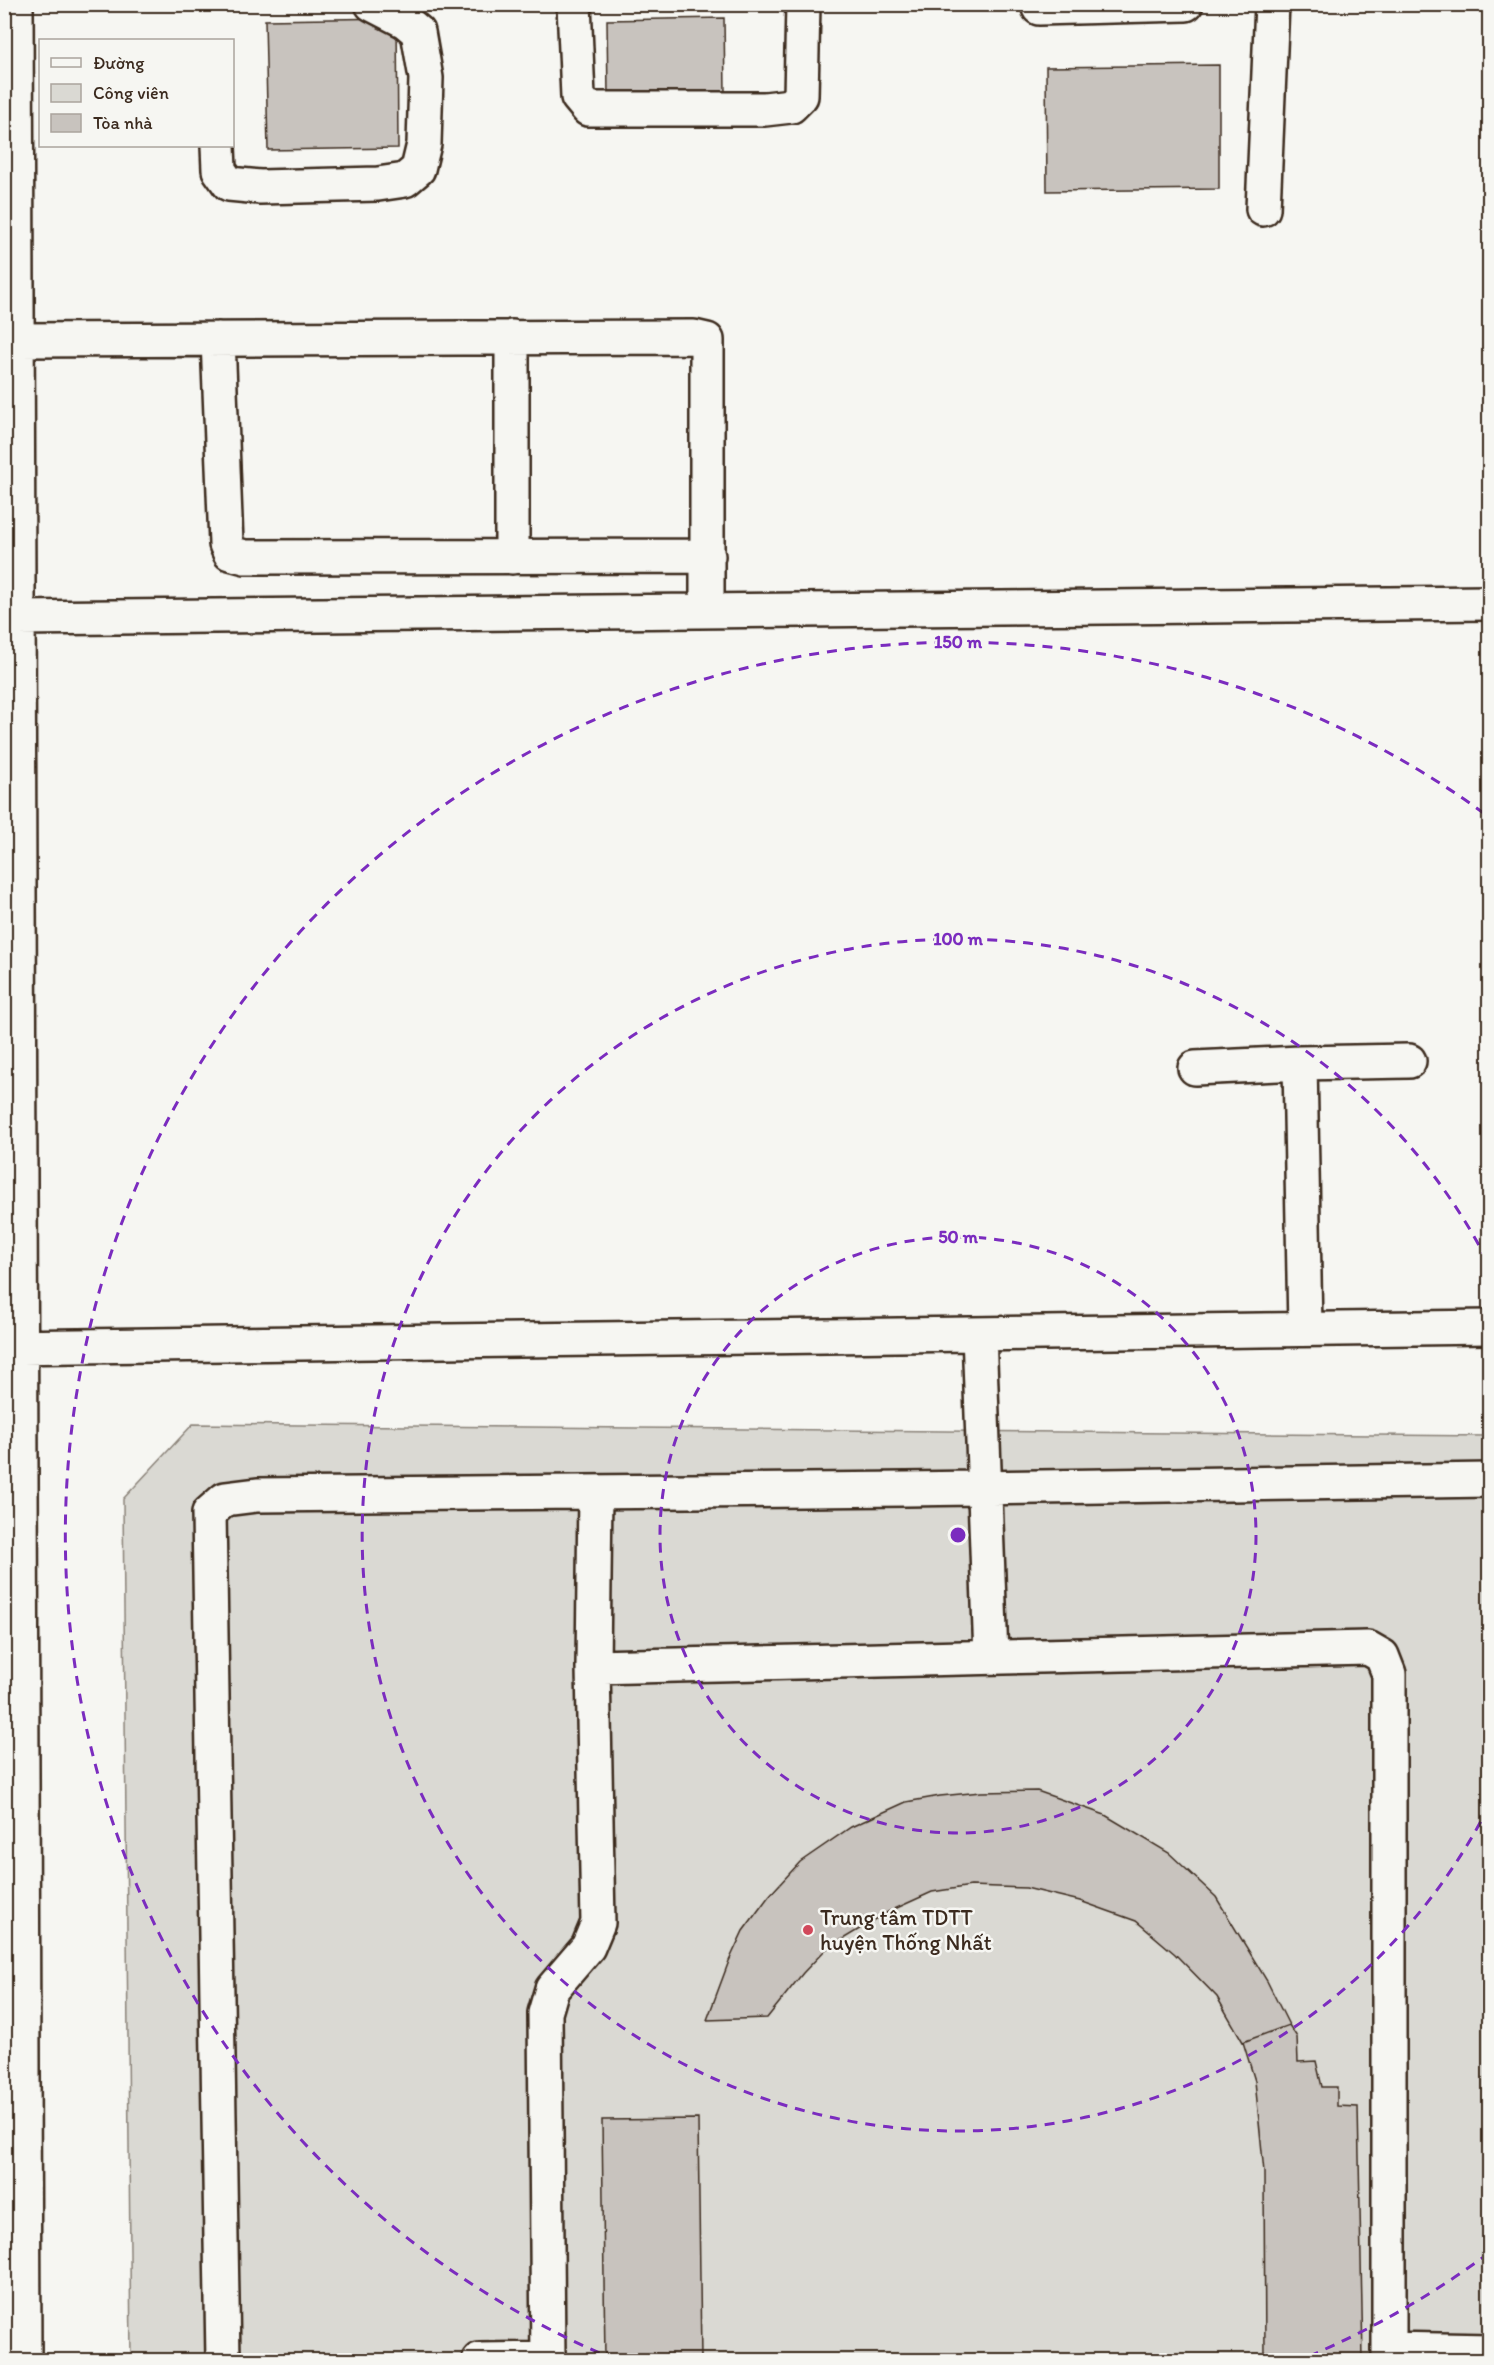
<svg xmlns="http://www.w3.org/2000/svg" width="1494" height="2365" font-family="Itim,sans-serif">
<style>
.green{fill:#dad9d3;stroke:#8a8278;stroke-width:1.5}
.building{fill:#c8c3be;stroke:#3b2a1e;stroke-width:1.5}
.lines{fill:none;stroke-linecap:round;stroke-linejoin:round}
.minor-casing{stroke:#3b2a1e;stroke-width:38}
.minor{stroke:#f6f6f2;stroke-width:33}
.ring{fill:none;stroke:#7b2cbf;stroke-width:3;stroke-dasharray:10 8}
.poi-dot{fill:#d1495b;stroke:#f6f6f2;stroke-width:2}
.labels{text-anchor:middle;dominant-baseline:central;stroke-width:5;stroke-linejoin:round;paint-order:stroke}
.poi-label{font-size:22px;fill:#3b2a1e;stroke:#f6f6f2;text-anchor:start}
.centre{fill:#7b2cbf;stroke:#f6f6f2;stroke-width:3}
.ring-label{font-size:18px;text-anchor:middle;font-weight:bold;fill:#7b2cbf;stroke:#f6f6f2;stroke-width:5;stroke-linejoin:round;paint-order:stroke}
</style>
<rect width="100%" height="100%" fill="#f6f6f2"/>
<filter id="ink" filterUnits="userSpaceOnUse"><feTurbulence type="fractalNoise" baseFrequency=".0167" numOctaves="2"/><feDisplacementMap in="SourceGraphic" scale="12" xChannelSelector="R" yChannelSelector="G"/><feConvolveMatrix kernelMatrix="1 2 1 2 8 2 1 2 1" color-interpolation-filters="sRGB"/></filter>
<g filter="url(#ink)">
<path class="green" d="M193,1424L1489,1436V2360H131L123,1499Z"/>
<path class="building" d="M397,18L398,148L268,150L265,20Z
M724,18L725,93L608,96L607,20Z
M1219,65V189L1047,191L1046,67Z
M1037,1791L1105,1815L1169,1853L1216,1897L1267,1981L1289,2025L1243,2042L1217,1997L1175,1954L1136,1921L1080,1901L1026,1888L971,1886L932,1892L888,1912L826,1949L803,1973L767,2018L707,2020L729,1961L743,1931L769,1896L800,1862L851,1827L906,1802L940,1796L981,1792Z
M1289,2025L1297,2037L1298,2062L1316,2061L1322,2087H1337V2106L1358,2107L1363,2360H1265L1264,2172L1255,2081L1243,2042Z
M698,2119L701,2360H605L602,2120Z"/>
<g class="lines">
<defs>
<path id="minor" d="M16,4L24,2360
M574,4L578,97L588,109H765L791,106L801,96L803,4
M1039,8L1186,4
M218,146L219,170L229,184L260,187L378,184L405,180L418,169L424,144L426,78L418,32L405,21L372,4
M1263,209L1272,4
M218,339L226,544L230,553L245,557L708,556
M17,340L694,337L707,340V611
M512,557V337
M18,618L1490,603
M1300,1063L1305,1329
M1195,1068L1300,1063L1409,1061
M979,1334L991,1657
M4,1347L1490,1327
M593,1667L1368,1648L1382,1656L1389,1674V2360
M1389,2349L1490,2351
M223,2360L209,1513L225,1499L257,1495L906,1489L1490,1480
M479,2360L548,2359
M548,2360L545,2013L552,1989L588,1947L598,1923L593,1667L595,1492"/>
</defs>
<use href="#minor" class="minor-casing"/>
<use href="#minor" class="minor"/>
</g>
</g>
<g class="ring">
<circle cx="958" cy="1535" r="298"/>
<path d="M1489 1806A596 596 0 1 1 1489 1264"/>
<path d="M1489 2253A893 893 0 0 1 1300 2360M616 2360A893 893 0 1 1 1489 817"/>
</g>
<circle class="poi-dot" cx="808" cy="1930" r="6"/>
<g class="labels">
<g class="poi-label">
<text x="820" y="1917">Trung tâm TDTT<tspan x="820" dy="25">huyện Thống Nhất</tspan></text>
</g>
</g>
<circle cx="958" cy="1535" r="9" class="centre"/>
<g class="ring-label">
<text x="958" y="648">150 m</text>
<text x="958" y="945">100 m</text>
<text x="958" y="1243">50 m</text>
</g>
<rect width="1494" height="2365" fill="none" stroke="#f6f6f2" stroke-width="24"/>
<rect x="12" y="12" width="1470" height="2341" fill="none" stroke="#3b2a1e" stroke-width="2" filter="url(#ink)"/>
<rect x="39" y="39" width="195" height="108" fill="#f6f6f2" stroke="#aba49d" stroke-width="1.5"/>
<rect x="51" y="58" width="30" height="9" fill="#f6f6f2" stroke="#aba49d" stroke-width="1.5"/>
<text x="93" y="69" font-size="18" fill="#3b2a1e">Đường</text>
<rect x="51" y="84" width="30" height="18" fill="#dad9d3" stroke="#aba49d" stroke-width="1.5"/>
<text x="93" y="99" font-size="18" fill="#3b2a1e">Công viên</text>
<rect x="51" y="114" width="30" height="18" fill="#c8c3be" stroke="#aba49d" stroke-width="1.5"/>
<text x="93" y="129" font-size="18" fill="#3b2a1e">Tòa nhà</text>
</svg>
